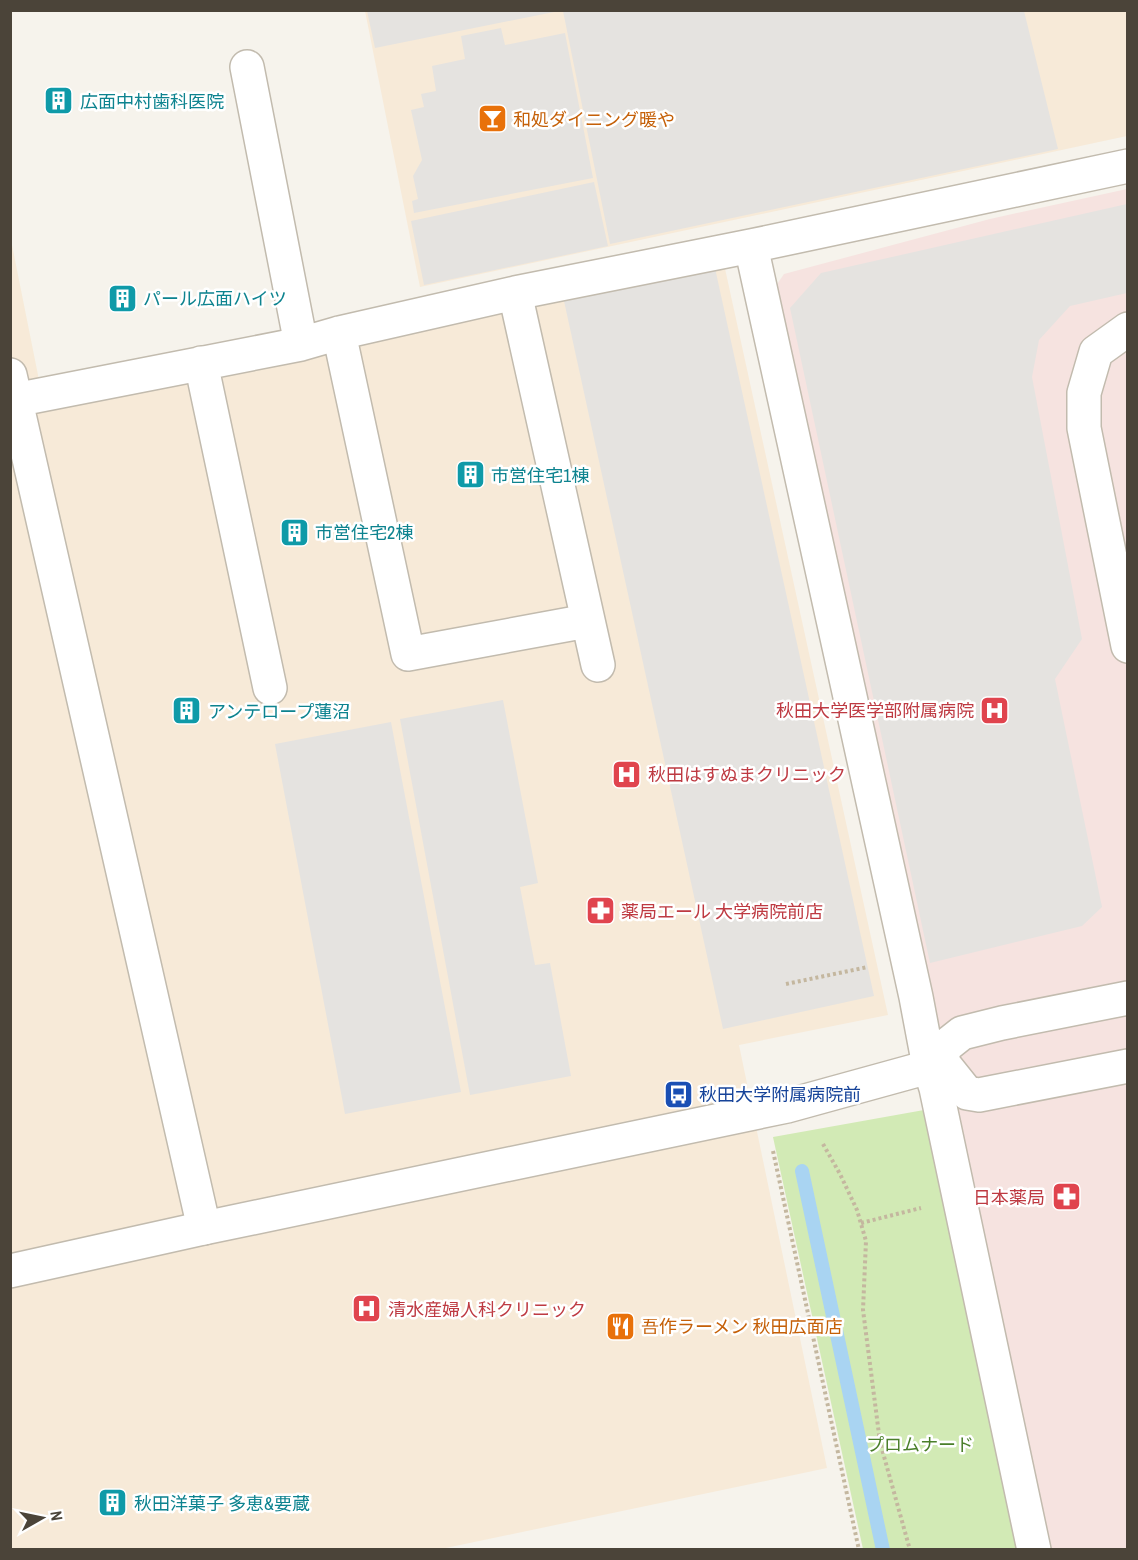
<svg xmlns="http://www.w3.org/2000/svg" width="1138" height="1560" font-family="'Archivo Narrow','Noto Sans JP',sans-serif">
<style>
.commercial{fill:#f7ead8}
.medical{fill:#f6e3e0}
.park{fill:#d2eab5}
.parking{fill:#e5e3e0}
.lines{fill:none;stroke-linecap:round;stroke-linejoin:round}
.stream{stroke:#a9d4f2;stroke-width:14}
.minor-casing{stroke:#c2bbae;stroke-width:36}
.tertiary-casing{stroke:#c2bbae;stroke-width:36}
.path{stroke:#c4b79f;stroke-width:4;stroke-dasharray:3 3;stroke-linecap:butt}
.minor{stroke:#fff;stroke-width:33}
.tertiary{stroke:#fff;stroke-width:33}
.labels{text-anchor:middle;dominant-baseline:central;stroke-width:5;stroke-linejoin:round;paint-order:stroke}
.culture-label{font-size:18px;fill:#0d838f;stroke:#fff;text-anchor:start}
.food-label{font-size:18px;fill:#c56008;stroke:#fff;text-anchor:start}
.health-label{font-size:18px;fill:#be3a42;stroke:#fff;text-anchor:start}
.transit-label{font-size:18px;fill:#164399;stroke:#fff;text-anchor:start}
.park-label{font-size:18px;fill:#4a7f2a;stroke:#fff}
</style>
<rect width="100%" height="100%" fill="#f6f3ec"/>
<path class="commercial" d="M365,11H1127V136L420,287Z
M10,235L45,410L724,264L888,1015L739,1045L827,1468L441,1549H11Z"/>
<path class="medical" d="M1127,189V1549H1052L902,892L769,296L784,274L990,219Z"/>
<path class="park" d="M924,1110L1023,1549H863L773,1137Z"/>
<path class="parking" d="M367,11V10L559,11L375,48Z
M563,11H1024L1058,149L610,244Z
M501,28L505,45L565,33L593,178L414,213L412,201L418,199L413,176L422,160L411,110L424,107L421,94L436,91L432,66L465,59L461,36Z
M594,182L608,246L424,285L411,221Z
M1127,204V293L1070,306L1039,340L1032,377L1082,639L1055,679L1102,907L1082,926L930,963L790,308L821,273Z
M715,268L874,996L723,1029L564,301Z
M503,700L538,883L520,887L535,965L550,963L571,1076L470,1095L400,719Z
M391,722L461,1092L345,1114L275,744Z"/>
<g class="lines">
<path class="stream" d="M802,1171L883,1550"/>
<defs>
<path id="minor" d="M247,67L301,344
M751,246L916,997L929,1066L936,1088L1034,1550
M515,293L598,665
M339,333L408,654L587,621
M201,363L270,688
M10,375L204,1228
M10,401L301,344L339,333L515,293L751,246L1128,166"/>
<path id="tertiary" d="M1128,329L1096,352L1084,393V428L1128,646
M943,1063L967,1093L979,1095L1128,1066
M10,1271L204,1228L787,1106L943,1063V1048L962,1033L1002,1023L1128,998"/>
</defs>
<use href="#minor" class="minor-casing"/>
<use href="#tertiary" class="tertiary-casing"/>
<path class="path" d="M786,984L868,967
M823,1144L840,1174L857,1210L866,1241L863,1310L880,1442L910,1550
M773,1151L859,1550
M861,1223L921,1208"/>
<use href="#minor" class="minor"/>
<use href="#tertiary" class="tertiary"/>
</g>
<defs>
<symbol id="building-square" viewBox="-11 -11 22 22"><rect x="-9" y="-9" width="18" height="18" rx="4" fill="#0f9aa8" stroke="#fff"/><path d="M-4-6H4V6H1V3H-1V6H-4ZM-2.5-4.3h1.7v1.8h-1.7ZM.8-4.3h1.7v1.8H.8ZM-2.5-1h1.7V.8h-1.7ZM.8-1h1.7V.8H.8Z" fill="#fff"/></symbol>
<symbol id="bar-square" viewBox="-11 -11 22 22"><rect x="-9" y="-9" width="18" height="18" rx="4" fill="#e8710a" stroke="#fff"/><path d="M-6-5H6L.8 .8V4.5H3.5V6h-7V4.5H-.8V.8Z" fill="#fff"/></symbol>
<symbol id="hospital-square" viewBox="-11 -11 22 22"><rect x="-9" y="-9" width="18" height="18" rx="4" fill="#e0444e" stroke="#fff"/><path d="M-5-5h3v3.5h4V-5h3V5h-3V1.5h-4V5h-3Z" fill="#fff"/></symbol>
<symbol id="pharmacy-square" viewBox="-11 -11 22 22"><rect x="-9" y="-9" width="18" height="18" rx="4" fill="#e0444e" stroke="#fff"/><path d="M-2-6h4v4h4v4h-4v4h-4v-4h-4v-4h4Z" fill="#fff"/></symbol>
<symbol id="bus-square" viewBox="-11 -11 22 22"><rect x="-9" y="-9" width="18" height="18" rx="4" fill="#1a4fb4" stroke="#fff"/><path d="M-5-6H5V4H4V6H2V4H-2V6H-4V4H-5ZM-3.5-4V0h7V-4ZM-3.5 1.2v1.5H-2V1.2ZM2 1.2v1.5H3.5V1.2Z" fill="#fff"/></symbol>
<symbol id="restaurant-square" viewBox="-11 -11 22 22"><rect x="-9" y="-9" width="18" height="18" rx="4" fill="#e8710a" stroke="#fff"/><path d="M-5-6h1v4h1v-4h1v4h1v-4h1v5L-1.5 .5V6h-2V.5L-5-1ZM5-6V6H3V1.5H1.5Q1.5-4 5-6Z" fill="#fff"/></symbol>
</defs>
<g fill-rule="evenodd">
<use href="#building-square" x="42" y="84" width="33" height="33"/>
<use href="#bar-square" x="476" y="102" width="33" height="33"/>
<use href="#building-square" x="106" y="282" width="33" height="33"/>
<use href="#building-square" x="454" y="458" width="33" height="33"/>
<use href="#building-square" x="278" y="516" width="33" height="33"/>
<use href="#hospital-square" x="978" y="694" width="33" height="33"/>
<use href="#building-square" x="170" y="694" width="33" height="33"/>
<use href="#hospital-square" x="610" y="758" width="33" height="33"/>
<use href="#pharmacy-square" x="584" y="894" width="33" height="33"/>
<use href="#bus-square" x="662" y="1078" width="33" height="33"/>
<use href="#pharmacy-square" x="1050" y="1180" width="33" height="33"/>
<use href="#hospital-square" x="350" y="1292" width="33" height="33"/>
<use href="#restaurant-square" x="604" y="1310" width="33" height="33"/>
<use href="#building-square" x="96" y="1486" width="33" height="33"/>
</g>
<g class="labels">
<g class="culture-label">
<text x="80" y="101">広面中村歯科医院</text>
<text x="143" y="298">パール広面ハイツ</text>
<text x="491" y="475">市営住宅1棟</text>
<text x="315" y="532">市営住宅2棟</text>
<text x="208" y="711">アンテロープ蓮沼</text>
<text x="134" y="1503">秋田洋菓子 多恵&amp;要蔵</text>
</g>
<g class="food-label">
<text x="513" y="119">和処ダイニング暖や</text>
<text x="641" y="1326">吾作ラーメン 秋田広面店</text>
</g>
<g class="health-label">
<text x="974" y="710" text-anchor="end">秋田大学医学部附属病院</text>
<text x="648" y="774">秋田はすぬまクリニック</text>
<text x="621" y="911">薬局エール 大学病院前店</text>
<text x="1045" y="1197" text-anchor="end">日本薬局</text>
<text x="388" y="1309">清水産婦人科クリニック</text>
</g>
<g class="transit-label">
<text x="699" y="1094">秋田大学附属病院前</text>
</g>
<g class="park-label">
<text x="920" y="1444">プロムナード</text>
</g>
</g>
<rect width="1138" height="1560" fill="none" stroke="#4b4439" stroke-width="24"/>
<g transform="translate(42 1518) rotate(81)" stroke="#ffffff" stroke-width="4.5" paint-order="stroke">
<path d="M0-4.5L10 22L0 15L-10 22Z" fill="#4b4439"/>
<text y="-9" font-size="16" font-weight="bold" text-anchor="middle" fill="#4b4439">N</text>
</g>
</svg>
